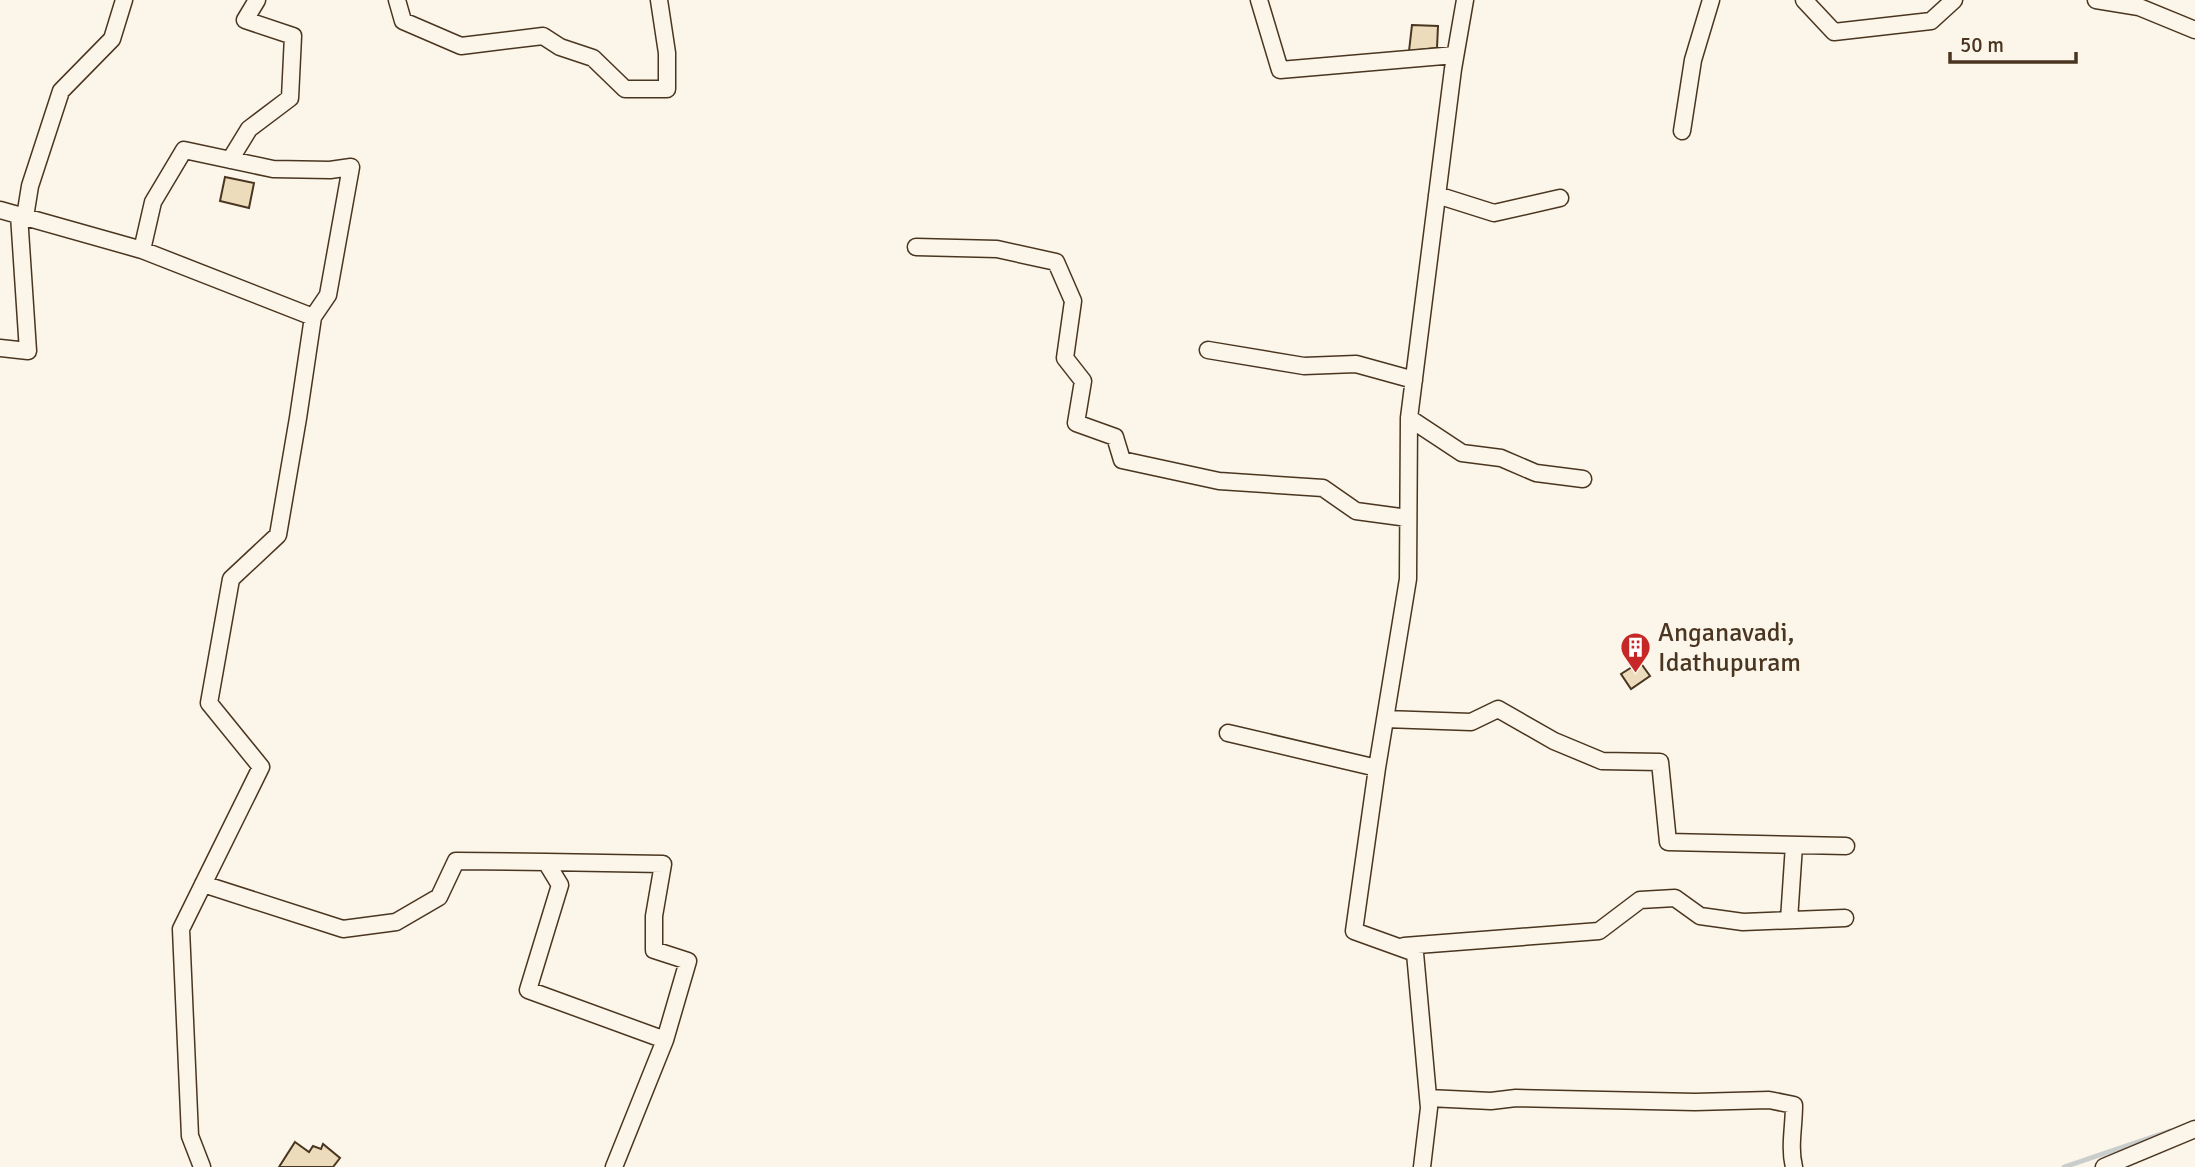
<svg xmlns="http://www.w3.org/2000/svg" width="2195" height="1167" font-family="Signika,sans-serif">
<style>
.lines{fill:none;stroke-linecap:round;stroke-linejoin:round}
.stream{stroke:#c9cecd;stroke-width:5}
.building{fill:#ecdcbc;stroke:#4a3520;stroke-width:2}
.street-casing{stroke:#4a3520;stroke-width:19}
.street{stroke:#fbf6e9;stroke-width:16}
.labels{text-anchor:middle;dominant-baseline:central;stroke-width:5;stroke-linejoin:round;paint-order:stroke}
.poi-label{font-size:26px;fill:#4a3520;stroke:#fbf6e9;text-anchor:start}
</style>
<rect width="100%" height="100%" fill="#fbf6e9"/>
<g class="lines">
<path class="stream" d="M2064,1167L2170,1131"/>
</g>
<path class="building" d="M1412,25L1438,26L1437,48L1409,51Z
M225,177L254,183L249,208L220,201Z
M1640,662L1650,676L1631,689L1621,674Z
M295,1142L309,1152L313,1146L321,1149L323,1144L340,1158L333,1167H279Z"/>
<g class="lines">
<defs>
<path id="street" d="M397,0L403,21L461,46L543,36L560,47L593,58L625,89H667V53L659,0
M1259,0L1280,70L1455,55
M1804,0L1834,32L1931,21L1954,0
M2096,0L2139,7L2195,30
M1682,131L1693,60L1711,0
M230,160L249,129L290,98L293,36L245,20L257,0
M1437,195L1494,213L1560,198
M0,210L142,250L313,317L298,418L278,535L231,579L209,703L261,767L181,929L190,1136L202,1167
M25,217L30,186L61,91L112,39L124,0
M916,247L997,249L1056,262L1073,301L1065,358L1083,381L1076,423L1115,437L1122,460L1219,481L1323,488L1356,511L1408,518
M142,250L153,202L184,150L273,169L330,170L351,167L328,295L313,317
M0,348L28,351L19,215
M1208,350L1304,366L1356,364L1414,380
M1409,418L1462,453L1501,458L1536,473L1583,479
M1385,719L1471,722L1498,709L1554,741L1602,761L1660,762L1668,842L1846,846
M1228,733L1377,768
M546,862L663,864L654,916V950L688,961L665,1040
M203,884L343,929L396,922L439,897L456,861L546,862L560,885L528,990L665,1040L614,1167
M1789,920L1794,845
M1404,946L1599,931L1640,900L1675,898L1700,916L1743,922L1845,918
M1428,1098L1491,1101L1516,1098L1695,1102L1769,1100L1794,1105C1794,1127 1789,1147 1794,1167
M1422,1167L1429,1108L1415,953L1354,931L1377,768L1408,579L1409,418L1453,69L1465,0
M2104,1167L2195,1129"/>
</defs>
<use href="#street" class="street-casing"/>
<use href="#street" class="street"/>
</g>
<defs>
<symbol id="building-pin" viewBox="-11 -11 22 30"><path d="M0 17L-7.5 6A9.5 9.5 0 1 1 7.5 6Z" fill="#c62828" stroke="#fbf6e9"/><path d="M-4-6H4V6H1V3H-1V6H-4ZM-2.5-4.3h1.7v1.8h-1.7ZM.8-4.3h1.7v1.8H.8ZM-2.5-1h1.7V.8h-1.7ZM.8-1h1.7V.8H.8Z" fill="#fff"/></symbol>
</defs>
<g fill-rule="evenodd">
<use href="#building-pin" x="1618" y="630" width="35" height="47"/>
</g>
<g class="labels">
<g class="poi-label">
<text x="1658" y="633">Anganavadi,<tspan x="1658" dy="30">Idathupuram</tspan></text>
</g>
</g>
<path d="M1950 52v10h126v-10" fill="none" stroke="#4a3520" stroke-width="3.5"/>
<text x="1960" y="52" font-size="21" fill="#4a3520" stroke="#fbf6e9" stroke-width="5" paint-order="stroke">50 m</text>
</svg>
